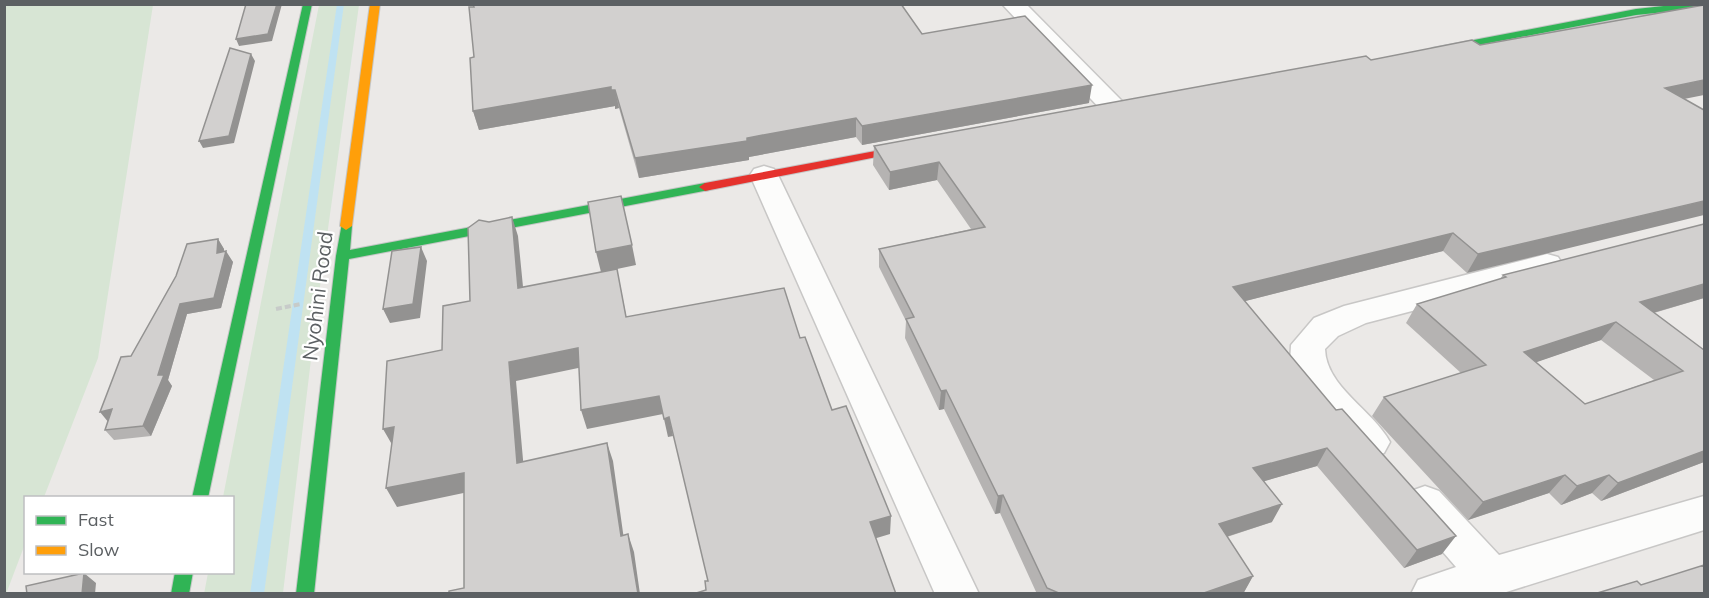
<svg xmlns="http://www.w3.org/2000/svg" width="1709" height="598" font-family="Mulish,sans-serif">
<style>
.green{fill:#d7e5d4}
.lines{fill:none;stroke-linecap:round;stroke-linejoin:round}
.stream{fill:#bfe2f2;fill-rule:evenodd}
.street-casing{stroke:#c8c7c6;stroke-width:3}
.fast-casing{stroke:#c5c6c6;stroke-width:2}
.slow-casing{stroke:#c5c6c6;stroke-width:2}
.jam-casing{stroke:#c5c6c6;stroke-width:2}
.path{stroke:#c7cbc9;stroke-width:4;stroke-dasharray:6 3;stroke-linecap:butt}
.street{fill:#fcfcfb;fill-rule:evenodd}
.fast{fill:#30b455;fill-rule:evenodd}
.slow{fill:#ff9f0a;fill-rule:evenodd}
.jam{fill:#e5322d;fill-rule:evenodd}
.wall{fill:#b5b3b2;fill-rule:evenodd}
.shaded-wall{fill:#939291}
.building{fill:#d2d0cf;stroke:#939291;stroke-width:1.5;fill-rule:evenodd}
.labels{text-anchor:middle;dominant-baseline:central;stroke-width:4.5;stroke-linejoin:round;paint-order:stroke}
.street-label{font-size:21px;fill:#5c6063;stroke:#fff}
</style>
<rect width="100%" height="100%" fill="#ebe9e7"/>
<path class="green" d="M4,5H153L98,358L44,497L26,498L25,544L6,594Z
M319,5H359L318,301L283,593L204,594L208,573L232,572V498L223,497Z"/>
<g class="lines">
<path class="stream" d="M337,4H344L264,594H250Z"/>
<defs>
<path id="street" d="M1002,4H1026L1123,102L1127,108L1123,114L1114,116L1105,114Z
M764,166L774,169L778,175L979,594H935L750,175L754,169Z
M1547,254L1558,257L1563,265L1558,273L1366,323L1338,336L1325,349C1326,387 1373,410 1390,442L1384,453L1371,457L1358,453L1317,407L1290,364L1291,345L1314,318L1344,306Z
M1425,486L1439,491L1499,555L1704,496V530L1500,594H1411L1418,580L1456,567L1411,515L1405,503L1411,491Z"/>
<path id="fast" d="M303,4H312L208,498H192Z
M1682,4H1704V8L1636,15L1432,54L1427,51L1432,48L1636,9Z
M705,183L711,187L709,190L349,259L314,594H296L336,256L342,223H350L352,226L350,250Z
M175,572H193L189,594H171Z"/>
<path id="slow" d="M370,4H380L352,226L346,230L340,226Z"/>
<path id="jam" d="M918,143L924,146L922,148L705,191L699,187L705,183Z"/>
</defs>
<use href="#street" class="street-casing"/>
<use href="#fast" class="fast-casing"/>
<use href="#slow" class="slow-casing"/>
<use href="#jam" class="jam-casing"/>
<path class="path" d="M276,309L301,304"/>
<use href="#street" class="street"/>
<use href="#fast" class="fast"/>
<use href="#slow" class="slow"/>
<use href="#jam" class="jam"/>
</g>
<path class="wall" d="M922,34L1089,103L862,145L856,137L749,157V160L639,178L619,108L615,109V106L479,130L473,111Z
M1480,45L1685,99L1467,273L1443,251L1245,301L1442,554L1404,568L1317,466L1264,481L1272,522L1227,537L1253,576L1243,594H1037L1000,513L995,514L944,409L939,410L905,338L906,321L879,267V249L971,229L937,180L889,190L873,165L874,146L1371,60Z
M218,239L224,249V252L233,262L221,308L187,314L168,380L172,386L151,436L114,440L105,430L131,356Z
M1503,275L1704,298L1654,313L1704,350V462L1601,501L1592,493L1561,505L1549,493L1468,520L1372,416L1384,397L1461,373L1406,323L1417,304L1500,279ZM1601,340L1654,380L1585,404L1536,362Z"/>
<path class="shaded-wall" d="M277,4H282L272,41L239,46L236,39Z
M251,54L255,61L234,143L203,148L199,141Z
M1704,80V95L1654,105L1665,88Z
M1092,85L1089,103L862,145V126Z
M611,87L615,90L619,108L615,109V106L479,130L473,111Z
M856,118V137L749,157V160L639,178L635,158Z
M939,162L937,180L889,190L890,172Z
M1704,201V215L1467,273L1478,254Z
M512,217L518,236L525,307L518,288Z
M1453,233L1443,251L1226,306L1233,287Z
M218,239L224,249L223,263L217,253Z
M632,245L636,265L617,269L630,336L601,272L596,252Z
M421,247L427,261L420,318L390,323L383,309Z
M226,251L233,262L221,308L187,314L168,380L172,386L151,436L143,426L180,304Z
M1704,284V298L1625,321L1640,302Z
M1616,322L1601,340L1511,371L1524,352Z
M578,348L583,367L516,381L525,482L517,463L509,362Z
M946,390L944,409L939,410L941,391Z
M659,396L663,414L587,429L581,410Z
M112,409L109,423L100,412Z
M669,417L673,436L668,437L664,419Z
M394,427V448L383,429Z
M607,443L613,461L626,554L621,536Z
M1327,448L1317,466L1244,487L1253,468Z
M1704,451V462L1601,501L1618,483Z
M464,473L473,491L397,507L386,488Z
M1565,475L1549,493L1468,520L1483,502Z
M1609,475L1592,493L1561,505L1577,486Z
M1003,495L1000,513L995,514L998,496Z
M1282,504L1272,522L1210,542L1219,524Z
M891,516L890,534L870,540V522Z
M628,534L634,552L640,594H638Z
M1456,536L1442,554L1404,568L1417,550Z
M84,573L96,583L95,594H82Z
M1253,576L1243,594H1201Z"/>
<path class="building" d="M246,4H277L268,34L236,39Z
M473,4H901L922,34L1025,16L1092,85L862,126L856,118L747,138V141L635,158L615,90H611V87L473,111L470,58L474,57L469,7H474Z
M1704,5V80L1665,88L1704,110V201L1478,254L1453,233L1233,287L1336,410L1342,409L1456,536L1417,550L1327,448L1253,468L1282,504L1219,524L1253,576L1201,594H1061L1047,588L1003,495L998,496L946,390L941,391L906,319L914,317L879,249L985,227L939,162L890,172L874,146L1366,56L1371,60L1472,40L1480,45Z
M230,48L251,54L229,136L199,141Z
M621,196L632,245L596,252L588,202Z
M512,217L518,288L617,269L626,317L784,288L800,338L805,337L832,410L846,406L891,516L870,522L896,594H693L706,590L705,581H708L669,417L664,419L659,396L581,410L578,348L509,362L517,463L607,443L621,536L628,534L638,594H449V591L464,588V473L386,488L394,427L383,429L387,361L442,350L443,306L470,301L468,228L479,220L489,222Z
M1704,224V284L1640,302L1704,350V451L1618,483L1609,475L1577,486L1565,475L1483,502L1384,397L1486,365L1417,304L1506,277L1503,275ZM1616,322L1683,371L1585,404L1524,352Z
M218,239L217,253L226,251L214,298L180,304L158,375H164L143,426L105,430L112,409L100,412L121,357L131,356L176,276L187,244Z
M421,247L413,304L383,309L392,251Z
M1704,565V594H1594L1637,581L1641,585Z
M84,573L82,594H27L26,586Z"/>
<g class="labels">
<g class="street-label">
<text transform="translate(317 296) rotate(-83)">Nyohini Road</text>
</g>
</g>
<rect width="1709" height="598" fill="none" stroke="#5c6063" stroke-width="12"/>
<rect x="24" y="496" width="210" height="78" fill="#ffffff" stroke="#bebfc1" stroke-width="1.5"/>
<rect x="36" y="516" width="30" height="9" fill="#30b455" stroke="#bebfc1" stroke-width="1.5"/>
<text x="78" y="526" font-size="18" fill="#5c6063">Fast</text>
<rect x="36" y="546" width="30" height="9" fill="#ff9f0a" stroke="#bebfc1" stroke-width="1.5"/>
<text x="78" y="556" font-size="18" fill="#5c6063">Slow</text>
</svg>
